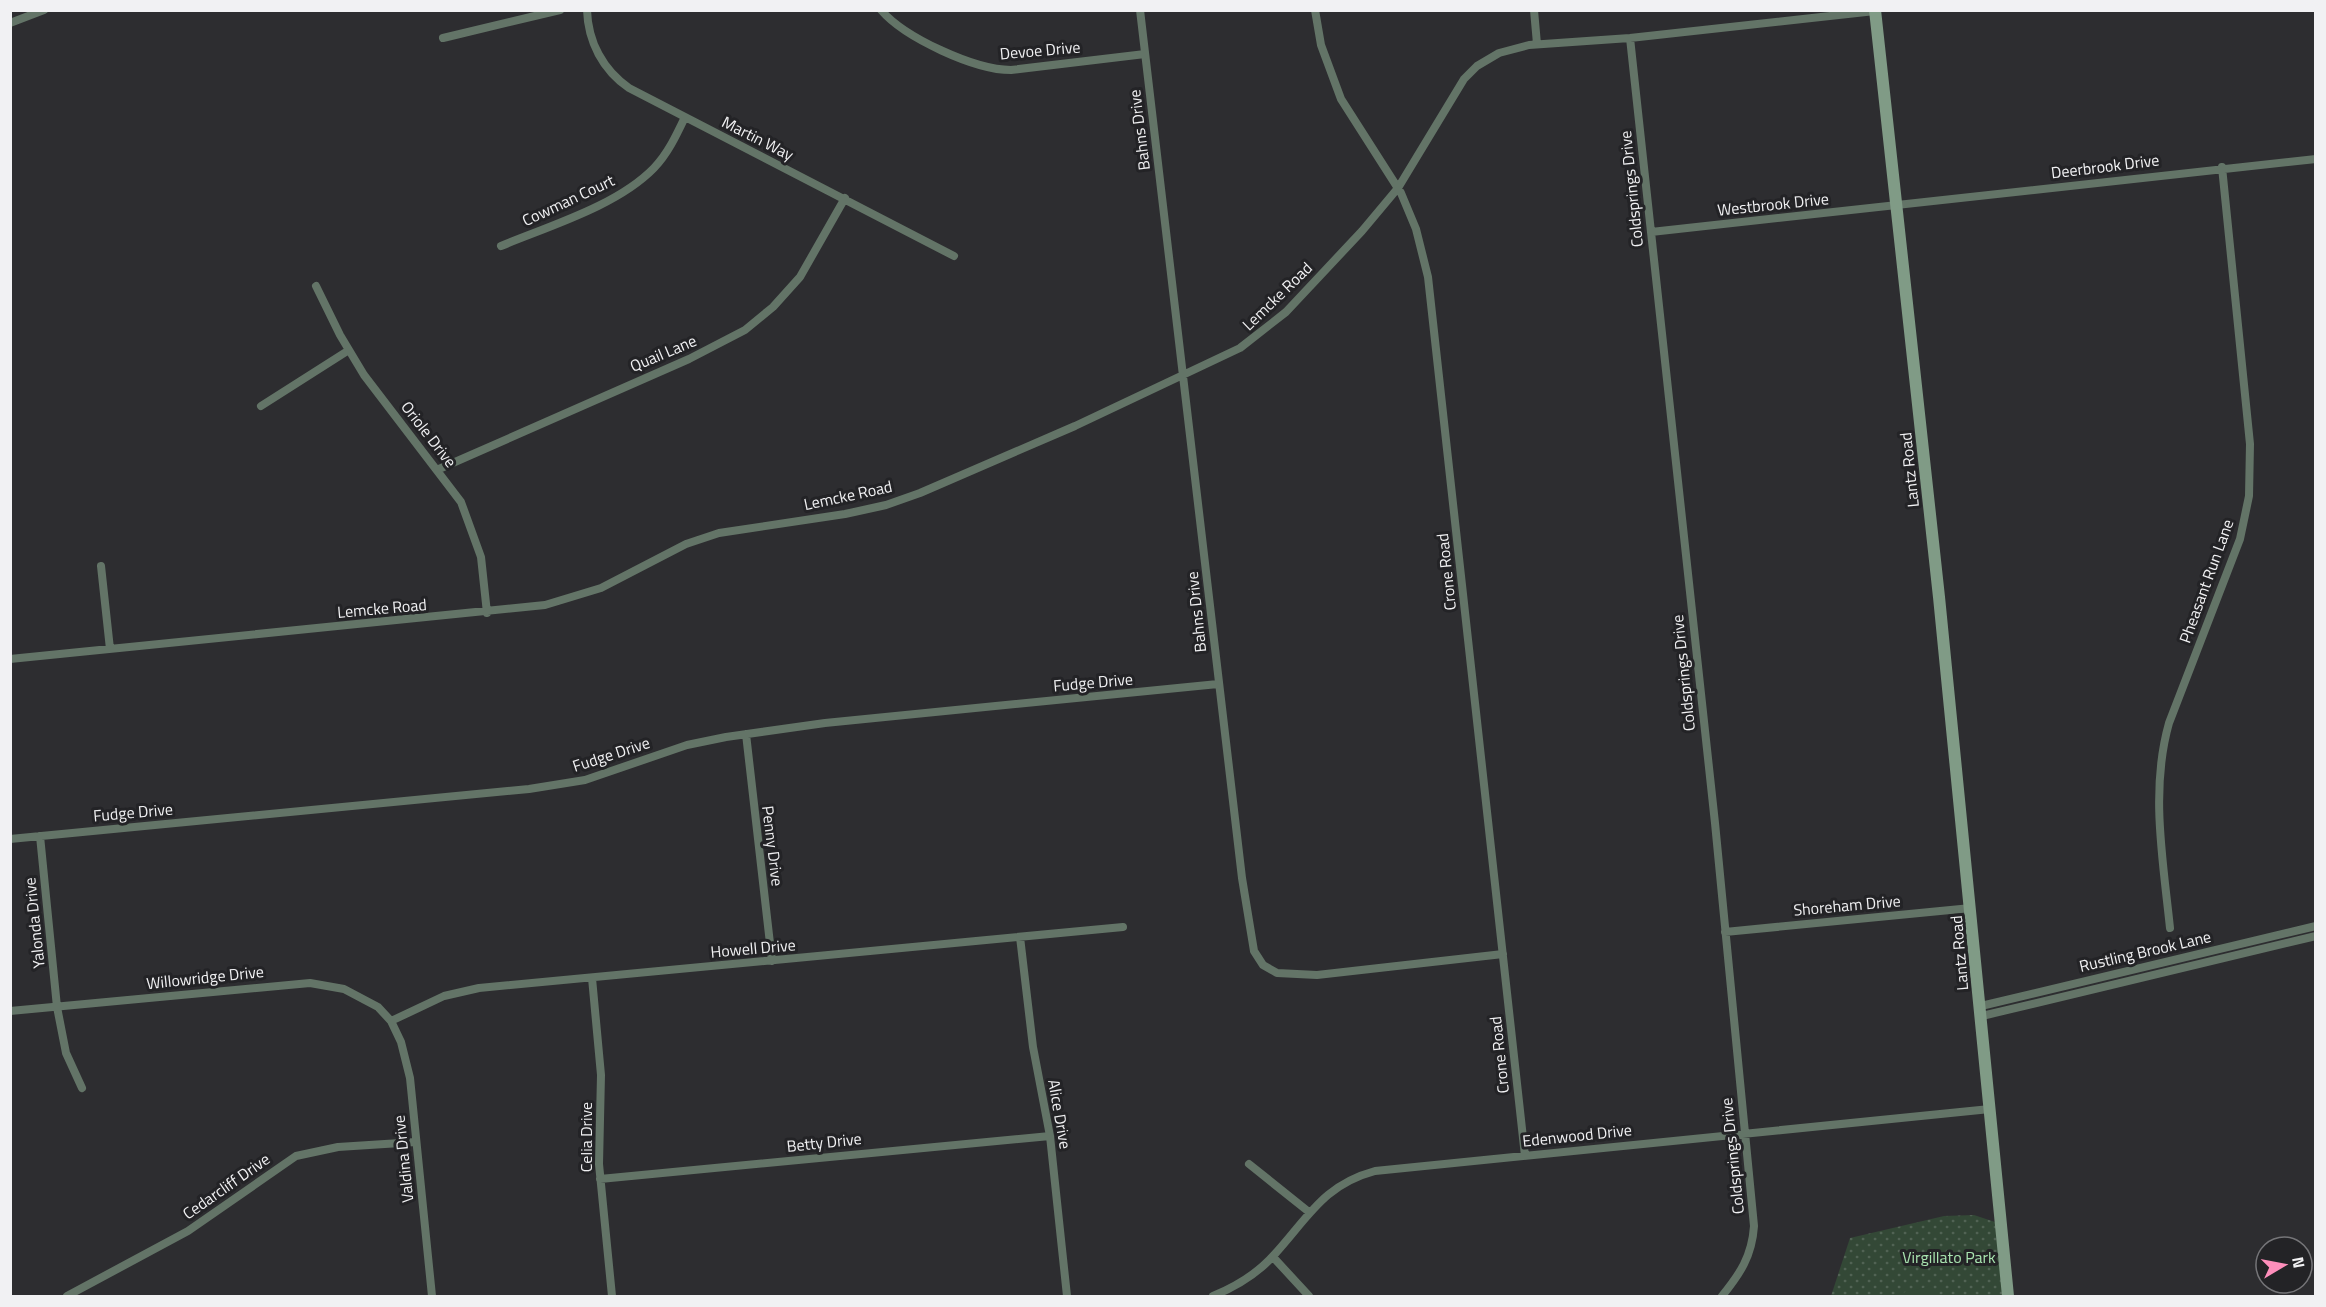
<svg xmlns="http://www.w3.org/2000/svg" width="2326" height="1307" font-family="'Titillium Web',sans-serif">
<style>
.park{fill:url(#park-dots)}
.pitch{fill:#334836}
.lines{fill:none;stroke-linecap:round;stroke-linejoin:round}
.street{stroke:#637467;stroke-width:8}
.secondary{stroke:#809b86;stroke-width:12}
.labels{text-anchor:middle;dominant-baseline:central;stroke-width:6;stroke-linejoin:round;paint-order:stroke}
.street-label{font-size:16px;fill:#f1f1f3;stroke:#232326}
.park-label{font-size:16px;fill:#a8e3af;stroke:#232326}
</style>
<defs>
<pattern id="park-dots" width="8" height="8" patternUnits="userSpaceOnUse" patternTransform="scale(1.5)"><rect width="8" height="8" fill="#334836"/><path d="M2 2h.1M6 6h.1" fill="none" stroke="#516354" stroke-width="1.8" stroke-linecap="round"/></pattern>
</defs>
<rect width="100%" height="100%" fill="#2d2d30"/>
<path class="park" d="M1974,1215L1998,1223L2005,1296H1831L1850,1238L1944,1216Z"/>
<path class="pitch" d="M1932,1286V1296H1888Z"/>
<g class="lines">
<path class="street" d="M587,10C588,42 603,70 629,88L954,256
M881,10C905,38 975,70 1011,70L1145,54
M1140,10L1242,878L1254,951L1263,965L1277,973L1317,975L1503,954
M1315,10L1321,45L1341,99L1401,193L1416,229L1428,277L1525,1156
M1534,10L1537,44
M10,23L44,10
M443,38L560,10
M1630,38L1715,823L1754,1226C1752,1256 1740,1274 1722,1296
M1651,232L2316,159
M501,246C549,226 617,206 654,168C668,153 676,136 685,117
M316,286L340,335L364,375L461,502L481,557L487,613
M261,406L349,350
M439,469L689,359L745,330L773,307L800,277L845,198
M101,566L110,649
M10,659L545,605L601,588L686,544L719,533L845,514L886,505L920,493L1075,426L1240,348L1286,312L1362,231L1398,188L1464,79L1477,66L1499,53L1529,45L1630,38L1875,11
M746,734L772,961
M40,836L57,1007L66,1053L82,1088
M10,839L529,789L585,780L687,745L726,737L825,723L1218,684
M2170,928C2163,860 2150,790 2169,723L2240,539L2249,496L2250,444L2222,167
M1725,932L1971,908
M1020,937L1033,1047L1050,1136L1067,1296
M592,978L601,1075L599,1164L612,1296
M1981,1006L2316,926
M10,1011L310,983L344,989L378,1007L391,1021L401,1042L410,1078L432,1296
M1982,1016L2316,936
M391,1021L444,996L479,988L1123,927
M1249,1164L1309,1212
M600,1179L1050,1136
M1273,1257L1309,1296
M67,1296L188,1231L296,1156L338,1147L416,1142
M1213,1296C1235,1287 1258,1273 1274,1255C1308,1218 1323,1185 1375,1171L1990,1109"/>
<path class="secondary" d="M1875,10L1939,597L2008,1296"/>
</g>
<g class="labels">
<g class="street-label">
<text transform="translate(1040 50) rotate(-5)">Devoe Drive</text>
<text transform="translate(1139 130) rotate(-97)">Bahns Drive</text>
<text transform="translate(758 138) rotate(27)">Martin Way</text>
<text transform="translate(2105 166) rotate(-7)">Deerbrook Drive</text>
<text transform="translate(1631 189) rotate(-96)">Coldsprings Drive</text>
<text transform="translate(568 200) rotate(-25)">Cowman Court</text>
<text transform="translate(1773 204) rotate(-6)">Westbrook Drive</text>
<text transform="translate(1277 296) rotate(-44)">Lemcke Road</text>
<text transform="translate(663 353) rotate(-23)">Quail Lane</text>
<text transform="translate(429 434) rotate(52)">Oriole Drive</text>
<text transform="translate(1909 470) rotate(-96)">Lantz Road</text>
<text transform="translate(848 495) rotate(-12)">Lemcke Road</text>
<text transform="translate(1446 572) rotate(-96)">Crone Road</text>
<text transform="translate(2206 581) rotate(-70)">Pheasant Run Lane</text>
<text transform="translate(382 608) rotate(-5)">Lemcke Road</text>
<text transform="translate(1196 612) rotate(-96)">Bahns Drive</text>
<text transform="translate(1683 673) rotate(-96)">Coldsprings Drive</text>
<text transform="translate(1093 682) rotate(-5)">Fudge Drive</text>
<text transform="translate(611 754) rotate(-18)">Fudge Drive</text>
<text transform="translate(133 812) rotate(-5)">Fudge Drive</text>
<text transform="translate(773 846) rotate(83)">Penny Drive</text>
<text transform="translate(1847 905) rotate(-5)">Shoreham Drive</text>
<text transform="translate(34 923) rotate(-96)">Yalonda Drive</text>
<text transform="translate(753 948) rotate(-5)">Howell Drive</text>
<text transform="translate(2145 951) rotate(-13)">Rustling Brook Lane</text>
<text transform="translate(1959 953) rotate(-95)">Lantz Road</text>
<text transform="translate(205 977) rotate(-6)">Willowridge Drive</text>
<text transform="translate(1499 1055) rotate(-96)">Crone Road</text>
<text transform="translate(1060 1114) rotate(80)">Alice Drive</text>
<text transform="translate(1577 1135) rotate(-6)">Edenwood Drive</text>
<text transform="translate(586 1137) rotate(-90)">Celia Drive</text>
<text transform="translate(824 1142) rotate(-6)">Betty Drive</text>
<text transform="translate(1732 1156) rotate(-96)">Coldsprings Drive</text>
<text transform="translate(403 1159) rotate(-96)">Valdina Drive</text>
<text transform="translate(226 1186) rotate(-35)">Cedarcliff Drive</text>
</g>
<g class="park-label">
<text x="1949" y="1257">Virgillato Park</text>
</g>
</g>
<rect width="2326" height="1307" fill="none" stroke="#f1f1f3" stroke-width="24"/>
<g transform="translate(2284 1265) rotate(80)"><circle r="28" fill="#232326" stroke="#757578" stroke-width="1.5"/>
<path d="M0-4.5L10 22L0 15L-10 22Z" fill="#fe8ebb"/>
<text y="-9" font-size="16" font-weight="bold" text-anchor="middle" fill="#f1f1f3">N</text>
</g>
</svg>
